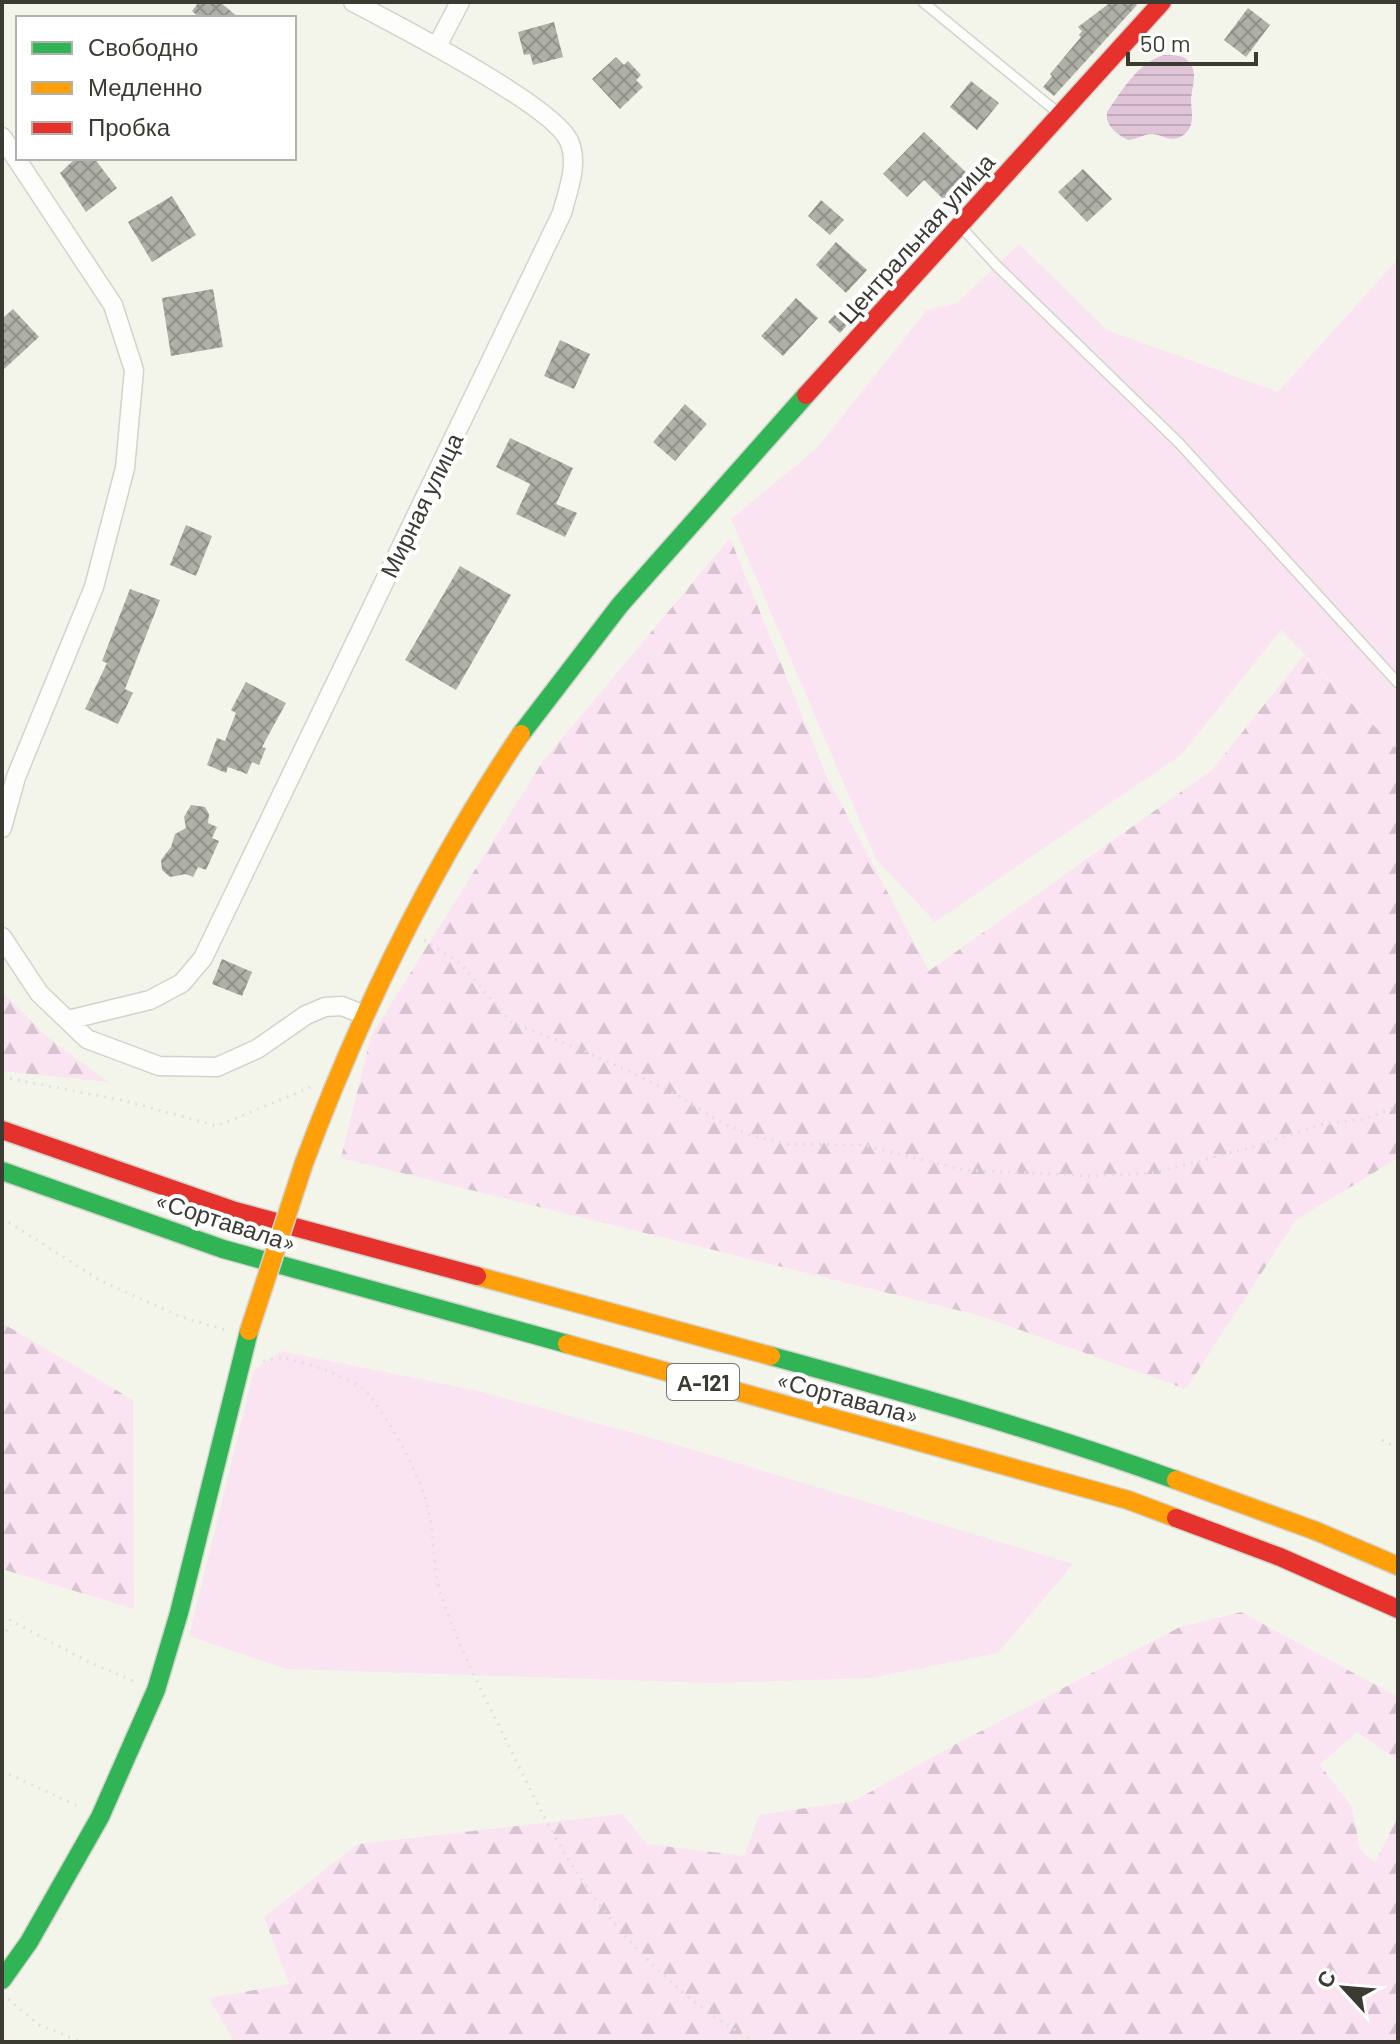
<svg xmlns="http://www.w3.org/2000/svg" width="1400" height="2044" font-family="Barlow,sans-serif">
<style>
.grass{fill:#fae4f2}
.forest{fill:url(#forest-firs)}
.water{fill:url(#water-rules)}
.building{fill:url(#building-cross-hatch)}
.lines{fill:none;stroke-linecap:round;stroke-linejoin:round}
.lane-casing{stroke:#d2d3cb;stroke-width:12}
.street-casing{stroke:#d2d3cb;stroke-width:21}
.fast-casing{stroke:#d2d3cb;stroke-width:21}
.slow-casing{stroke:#d2d3cb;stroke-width:21}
.jam-casing{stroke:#d2d3cb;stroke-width:21}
.path{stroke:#e0e1de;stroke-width:3;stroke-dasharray:2 6;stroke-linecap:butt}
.lane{stroke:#fdfefc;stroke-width:9}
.street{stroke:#fdfefc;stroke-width:18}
.fast{stroke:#30b455;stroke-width:18}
.slow{stroke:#ff9f0a;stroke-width:18}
.jam{stroke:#e5322d;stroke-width:18}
.slow-bridge-casing{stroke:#d2d3cb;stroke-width:21;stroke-linecap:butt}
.slow-bridge{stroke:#ff9f0a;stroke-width:18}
.labels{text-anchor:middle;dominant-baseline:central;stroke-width:8;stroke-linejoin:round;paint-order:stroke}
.shield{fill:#fff;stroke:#767671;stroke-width:2}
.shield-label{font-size:22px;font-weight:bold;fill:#3b3b34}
.street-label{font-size:24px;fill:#3b3b34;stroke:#fff}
</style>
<defs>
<pattern id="forest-firs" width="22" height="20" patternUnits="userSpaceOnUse" patternTransform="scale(2)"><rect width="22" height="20" fill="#fae4f2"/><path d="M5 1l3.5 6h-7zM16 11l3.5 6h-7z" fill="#d7c4d0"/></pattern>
<pattern id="water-rules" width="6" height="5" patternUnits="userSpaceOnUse" patternTransform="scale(2)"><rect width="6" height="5" fill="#e0c4d8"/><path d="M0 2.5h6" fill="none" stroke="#c1a9ba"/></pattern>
<pattern id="building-cross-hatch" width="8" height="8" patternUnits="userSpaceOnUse" patternTransform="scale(2)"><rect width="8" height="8" fill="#afb0a8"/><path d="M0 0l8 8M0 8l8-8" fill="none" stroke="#90908a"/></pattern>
</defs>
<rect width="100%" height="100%" fill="#f4f5ea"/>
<path class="grass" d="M1019,244L1107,330L1278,392L1398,259V750L1281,630L1181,755L935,922L876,859L731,519L816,449L927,310L957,303Z
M281,1351L479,1391L681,1446L1073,1564L998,1653L871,1678L713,1683L286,1669L189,1636L254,1370Z"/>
<path class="forest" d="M730,538L827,777L929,971L1212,770L1304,655L1398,750V1158L1296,1220L1186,1389L981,1316L341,1158L371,1036L543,761Z
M2,991L47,1037L108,1082L2,1071Z
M2,1323L133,1400L134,1609L2,1569Z
M1241,1612L1398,1697V1760L1357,1732L1320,1765L1352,1807L1360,1849L1375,1863L1398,1816V2042H234L209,1998L289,1984L264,1917L358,1844L622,1814L647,1844L744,1856L759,1815L854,1801L958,1743L1180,1627Z"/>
<path class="water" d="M1164,55C1172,56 1181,54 1187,60C1200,72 1191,88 1191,102C1192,114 1195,128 1182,136C1171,143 1164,135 1152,134C1144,134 1137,139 1128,140C1117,134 1105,126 1107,112C1122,91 1137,63 1164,55Z"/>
<path class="building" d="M199,2H220L239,18H200L192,11Z
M1111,2H1135L1137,5L1054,96L1043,87L1052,76L1050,74L1081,37L1079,35L1082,31L1078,27Z
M1248,8L1270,25L1246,57L1224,40Z
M554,22L563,57L533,65L530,54L524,55L518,32Z
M616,57L624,65L628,61L641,75L636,80L643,87L620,109L592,79Z
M971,81L999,103L977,130L950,107Z
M924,132L972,178L947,203L924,180L907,197L883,174Z
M76,158H94L117,188L86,212L60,173Z
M1083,169L1112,199L1087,222L1058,192Z
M172,196L196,235L152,262L128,222Z
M821,200L844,220L830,235L808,216Z
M836,242L867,270L846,293L816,265Z
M213,289L223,347L171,356L162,298Z
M796,298L818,318L783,356L761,336Z
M13,309L39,337L2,371V319Z
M839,310L851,321L840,333L828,322Z
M560,340L590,354L574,389L544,376Z
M685,404L707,424L675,461L653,442Z
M510,438L573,468L556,504L577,513L565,537L516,514L530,484L496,467Z
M186,525L212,536L196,576L170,565Z
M460,566L511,595L456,690L405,660Z
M130,589L160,600L125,689L133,693L118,724L85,709L107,663L102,661Z
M246,682L286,703L262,747L266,748L259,765L252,762L247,774L228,767L226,773L207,765L217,738L225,741L236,713L231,710Z
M191,805L205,807L209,814L208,823L217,827L212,838L219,841L206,870L198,867L193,877L186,874L170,877L162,870L161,860L171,847L175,834L186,828L184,817Z
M222,959L252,972L242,996L212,984Z"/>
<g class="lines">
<defs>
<path id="lane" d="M923,2L1057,112
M962,228L996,265L1179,443L1398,683"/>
<path id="street" d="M437,46L460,2
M2,137L113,305L134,370L125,468L94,587L16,777L2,828
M2,937L39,993L87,1039L159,1066L217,1067L257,1049L306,1015L325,1007L342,1006L362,1014
M68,1020L150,1000L182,983L203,958L562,213C568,190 579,164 569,141C554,106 393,23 353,2"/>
<path id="fast" d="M521,734L620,605L806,395
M2,1171L223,1249L567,1344
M771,1356C907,1393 1044,1432 1176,1480
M2,1980L29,1942L100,1817L156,1690L179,1613L249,1331"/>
<path id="slow" d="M304,1163C361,1011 430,869 521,734
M477,1276L771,1356
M567,1344L1128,1500L1176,1518
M1176,1480L1316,1531L1398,1566"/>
<path id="jam" d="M806,395L1162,2
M2,1130L235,1211L477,1276
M1176,1518L1280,1557L1398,1609"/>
</defs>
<use href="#lane" class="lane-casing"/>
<use href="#street" class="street-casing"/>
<use href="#fast" class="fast-casing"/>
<use href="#slow" class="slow-casing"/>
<use href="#jam" class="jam-casing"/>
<path class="path" d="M424,940L460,963L512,1023L580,1049L639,1076L682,1098L720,1122L750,1135L787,1144L862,1145L964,1170L1091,1176L1153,1173L1253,1147L1323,1124L1365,1119L1398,1106
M2,1077L126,1101L217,1126L311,1087
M2,1218L101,1281L179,1316L229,1331
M263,1361C269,1360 276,1358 281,1358C302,1360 357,1379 369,1395C394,1427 420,1474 429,1513C435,1538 432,1567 440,1591C456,1642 482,1692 506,1740C527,1783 548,1828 574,1868C618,1937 684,2004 756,2042
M1382,1440L1398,1449
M2,1616L87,1661L138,1683
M2,1638L11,1624
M2,1771L82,1808
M8,1999L39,2025L82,2042"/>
<use href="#lane" class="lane"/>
<use href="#street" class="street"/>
<use href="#fast" class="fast"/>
<use href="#slow" class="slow"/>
<use href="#jam" class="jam"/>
<defs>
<path id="slow-bridge" d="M249,1331L304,1163"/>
</defs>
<use href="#slow-bridge" class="slow-bridge-casing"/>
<use href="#slow-bridge" class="slow-bridge"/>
</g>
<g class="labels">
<rect class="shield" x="667" y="1364" width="72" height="36" rx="6"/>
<g class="shield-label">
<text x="703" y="1382">А-121</text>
</g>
<g class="street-label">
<text transform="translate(916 238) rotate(-48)">Центральная улица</text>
<text transform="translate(421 505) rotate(-64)">Мирная улица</text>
<text transform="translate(226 1221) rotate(18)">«Сортавала»</text>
<text transform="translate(848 1397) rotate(15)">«Сортавала»</text>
</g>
</g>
<rect width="1400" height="2044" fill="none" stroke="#3b3b34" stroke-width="8"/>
<rect x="16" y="16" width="280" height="144" fill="#ffffff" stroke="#b1b1ae" stroke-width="2"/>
<rect x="32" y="42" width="40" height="12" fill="#30b455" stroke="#b1b1ae" stroke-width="2"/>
<text x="88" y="56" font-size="24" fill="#3b3b34">Свободно</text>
<rect x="32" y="82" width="40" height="12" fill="#ff9f0a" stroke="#b1b1ae" stroke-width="2"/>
<text x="88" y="96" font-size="24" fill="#3b3b34">Медленно</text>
<rect x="32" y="122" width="40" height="12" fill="#e5322d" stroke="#b1b1ae" stroke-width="2"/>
<text x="88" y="136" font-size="24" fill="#3b3b34">Пробка</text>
<g transform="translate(1344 1988) rotate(296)" stroke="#ffffff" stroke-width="6" paint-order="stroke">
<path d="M0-6L14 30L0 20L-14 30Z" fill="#3b3b34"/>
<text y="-12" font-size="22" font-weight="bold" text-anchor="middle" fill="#3b3b34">С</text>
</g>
<path d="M1128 52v12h128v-12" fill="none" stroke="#3b3b34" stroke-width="4"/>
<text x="1140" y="52" font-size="24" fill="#3b3b34" stroke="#ffffff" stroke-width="6" paint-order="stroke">50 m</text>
</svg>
